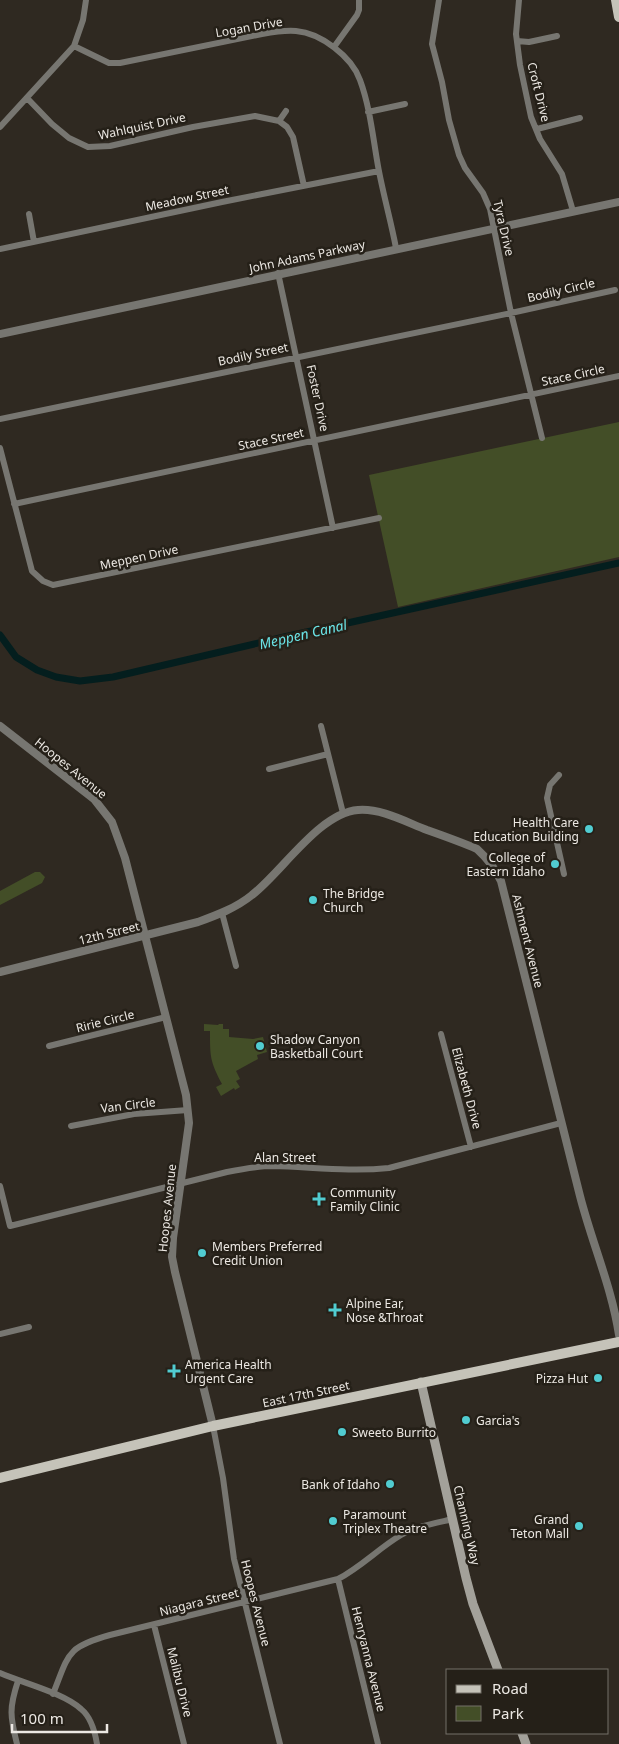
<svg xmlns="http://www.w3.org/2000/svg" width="619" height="1744" font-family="'Noto Sans',sans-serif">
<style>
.green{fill:#434e27}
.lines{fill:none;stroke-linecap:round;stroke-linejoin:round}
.canal{stroke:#041e1e;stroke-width:7}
.minor{stroke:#777671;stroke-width:6}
.tertiary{stroke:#777671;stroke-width:8}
.secondary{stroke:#a3a19a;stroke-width:9}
.primary{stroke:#c5c3b9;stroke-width:10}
.poi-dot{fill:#51ccd1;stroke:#252018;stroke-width:2}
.labels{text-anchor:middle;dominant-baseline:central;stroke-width:5;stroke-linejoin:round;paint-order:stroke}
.street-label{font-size:12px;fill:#ece8e3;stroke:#252018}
.poi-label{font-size:12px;fill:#ece8e3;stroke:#252018;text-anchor:start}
.water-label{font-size:14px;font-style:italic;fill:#6ae4e7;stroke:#252018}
</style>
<rect width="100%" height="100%" fill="#2f2921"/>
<path class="green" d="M619,422V557L398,607L369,475Z
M35,872H40L45,877L42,883L0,905V891Z
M204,1024L218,1025L219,1024H223V1029H229V1037L253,1039L263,1037L267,1052L257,1055L258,1059L236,1071L240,1079L236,1081L240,1087L235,1090L234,1088L221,1096L216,1087L222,1084C210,1061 210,1057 210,1031H204Z"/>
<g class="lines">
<path class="canal" d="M0,635L16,657L37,670L56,677L80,681L113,677L284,637L619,563"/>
<path class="minor" d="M439,0L432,44L442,82L449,120L459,155L465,168L483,193L490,209L511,313L542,438
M519,0L516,34L520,65L531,117L540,139L562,174L573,211
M517,41L529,42L557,36
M74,46L109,63H120L262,34C273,32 285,30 296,31C321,33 352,57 360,80C370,107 373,138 378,166C383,194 391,221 396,248
M334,47L357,15L359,10V0
M27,98L52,124L69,138L88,147L110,146L193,127L255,116L279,121L287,127L293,137L304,186
M368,112L405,104
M279,121L286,111
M0,127L74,46L83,20L86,0
M537,129L580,118
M29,214L34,242
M0,249L222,202L379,171
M278,273L333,528
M0,419L511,313L615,290
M0,448L32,571L43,581L53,585L379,518
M14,504L619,376
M321,726L343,813
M269,769L328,754
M559,775L550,785L547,798L564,874
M222,913L236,966
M441,1034L471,1147
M49,1046L166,1017
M71,1126L134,1114L188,1110
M0,1186L10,1226L227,1172C242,1169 257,1166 273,1166C312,1167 350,1172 389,1168L561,1123
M0,1334L29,1327
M213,1426L223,1478L234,1559L280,1744
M338,1579L378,1744
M154,1625L184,1744
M0,1673C23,1683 64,1693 81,1709C91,1717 95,1732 97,1744
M53,1694C69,1654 66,1647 110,1635L338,1579C361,1567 379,1548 401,1535C417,1526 436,1523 453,1519
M17,1744C10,1716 9,1708 18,1681"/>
<path class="tertiary" d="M0,334L619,202
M0,726L94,799L112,822L125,858L186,1095L189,1123L173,1238L172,1257L175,1272L213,1426
M0,972L198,922C217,915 236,908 252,895C282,872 319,813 358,810C381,808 406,822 427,830C444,836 461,842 477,849C488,859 495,868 501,881L580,1196C592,1243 612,1288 619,1335"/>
<path class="secondary" d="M421,1382L466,1578L473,1604L498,1670
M522,1733L526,1744"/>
<path class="primary" d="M616,0L619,17
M0,1478L213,1426L619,1342"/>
</g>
<g class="poi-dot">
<circle cx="589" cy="829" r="5"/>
<circle cx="555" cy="864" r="5"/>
<circle cx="313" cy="900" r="5"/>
<circle cx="260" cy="1046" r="5"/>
<path d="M316.5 1191.5h5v5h5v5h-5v5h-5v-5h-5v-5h5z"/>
<circle cx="202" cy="1253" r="5"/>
<path d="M332.5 1302.5h5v5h5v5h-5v5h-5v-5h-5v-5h5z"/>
<path d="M171.5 1363.5h5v5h5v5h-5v5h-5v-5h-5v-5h5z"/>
<circle cx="598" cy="1378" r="5"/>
<circle cx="466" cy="1420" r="5"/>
<circle cx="342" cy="1432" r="5"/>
<circle cx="390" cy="1484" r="5"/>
<circle cx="333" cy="1521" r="5"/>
<circle cx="579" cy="1526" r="5"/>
</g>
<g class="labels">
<g class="street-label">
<text transform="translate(249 27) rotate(-10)">Logan Drive</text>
<text transform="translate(539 92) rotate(76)">Croft Drive</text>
<text transform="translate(142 126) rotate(-12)">Wahlquist Drive</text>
<text transform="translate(187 198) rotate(-12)">Meadow Street</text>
<text transform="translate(504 228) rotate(77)">Tyra Drive</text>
<text transform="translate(307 256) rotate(-12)">John Adams Parkway</text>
<text transform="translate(561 290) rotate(-13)">Bodily Circle</text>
<text transform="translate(253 354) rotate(-12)">Bodily Street</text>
<text transform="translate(573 375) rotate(-12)">Stace Circle</text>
<text transform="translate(318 398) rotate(78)">Foster Drive</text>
<text transform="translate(271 439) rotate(-12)">Stace Street</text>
<text transform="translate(139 557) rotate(-12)">Meppen Drive</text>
<text transform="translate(71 768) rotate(39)">Hoopes Avenue</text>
<text transform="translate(109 933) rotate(-14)">12th Street</text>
<text transform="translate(528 941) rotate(76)">Ashment Avenue</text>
<text transform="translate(105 1021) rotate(-14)">Ririe Circle</text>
<text transform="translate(467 1088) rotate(75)">Elizabeth Drive</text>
<text transform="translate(128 1105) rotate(-7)">Van Circle</text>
<text x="285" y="1157">Alan Street</text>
<text transform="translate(167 1208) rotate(-84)">Hoopes Avenue</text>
<text transform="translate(306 1394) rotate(-12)">East 17th Street</text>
<text transform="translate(467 1525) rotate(77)">Channing Way</text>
<text transform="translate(199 1602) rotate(-14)">Niagara Street</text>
<text transform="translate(256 1603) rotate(76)">Hoopes Avenue</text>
<text transform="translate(369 1659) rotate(76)">Henryanna Avenue</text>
<text transform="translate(180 1682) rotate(76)">Malibu Drive</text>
</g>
<g class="poi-label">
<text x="579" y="822" text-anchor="end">Health Care<tspan x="579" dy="14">Education Building</tspan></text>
<text x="545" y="857" text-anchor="end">College of<tspan x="545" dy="14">Eastern Idaho</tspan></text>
<text x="323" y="893">The Bridge<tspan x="323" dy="14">Church</tspan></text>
<text x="270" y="1039">Shadow Canyon<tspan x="270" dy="14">Basketball Court</tspan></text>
<text x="330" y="1192">Community<tspan x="330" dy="14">Family Clinic</tspan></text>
<text x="212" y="1246">Members Preferred<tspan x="212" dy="14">Credit Union</tspan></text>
<text x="346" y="1303">Alpine Ear,<tspan x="346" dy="14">Nose &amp;Throat</tspan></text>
<text x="185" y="1364">America Health<tspan x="185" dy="14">Urgent Care</tspan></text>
<text x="588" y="1378" text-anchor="end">Pizza Hut</text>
<text x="476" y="1420">Garcia's</text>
<text x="352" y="1432">Sweeto Burrito</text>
<text x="380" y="1484" text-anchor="end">Bank of Idaho</text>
<text x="343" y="1514">Paramount<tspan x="343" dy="14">Triplex Theatre</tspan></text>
<text x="569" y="1519" text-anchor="end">Grand<tspan x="569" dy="14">Teton Mall</tspan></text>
</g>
<g class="water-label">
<text transform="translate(303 634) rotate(-13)">Meppen Canal</text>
</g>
</g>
<rect x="446" y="1669" width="162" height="65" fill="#252018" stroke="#757069"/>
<rect x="456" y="1685" width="25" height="8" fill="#c5c3b9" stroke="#757069"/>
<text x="492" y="1694" font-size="15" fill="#ece8e3">Road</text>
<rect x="456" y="1706" width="25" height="15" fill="#434e27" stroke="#757069"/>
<text x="492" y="1719" font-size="15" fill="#ece8e3">Park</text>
<path d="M12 1724v8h95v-8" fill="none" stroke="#ece8e3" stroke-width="2.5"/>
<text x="20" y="1724" font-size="15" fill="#ece8e3" stroke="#252018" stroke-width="4" paint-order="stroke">100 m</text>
</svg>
